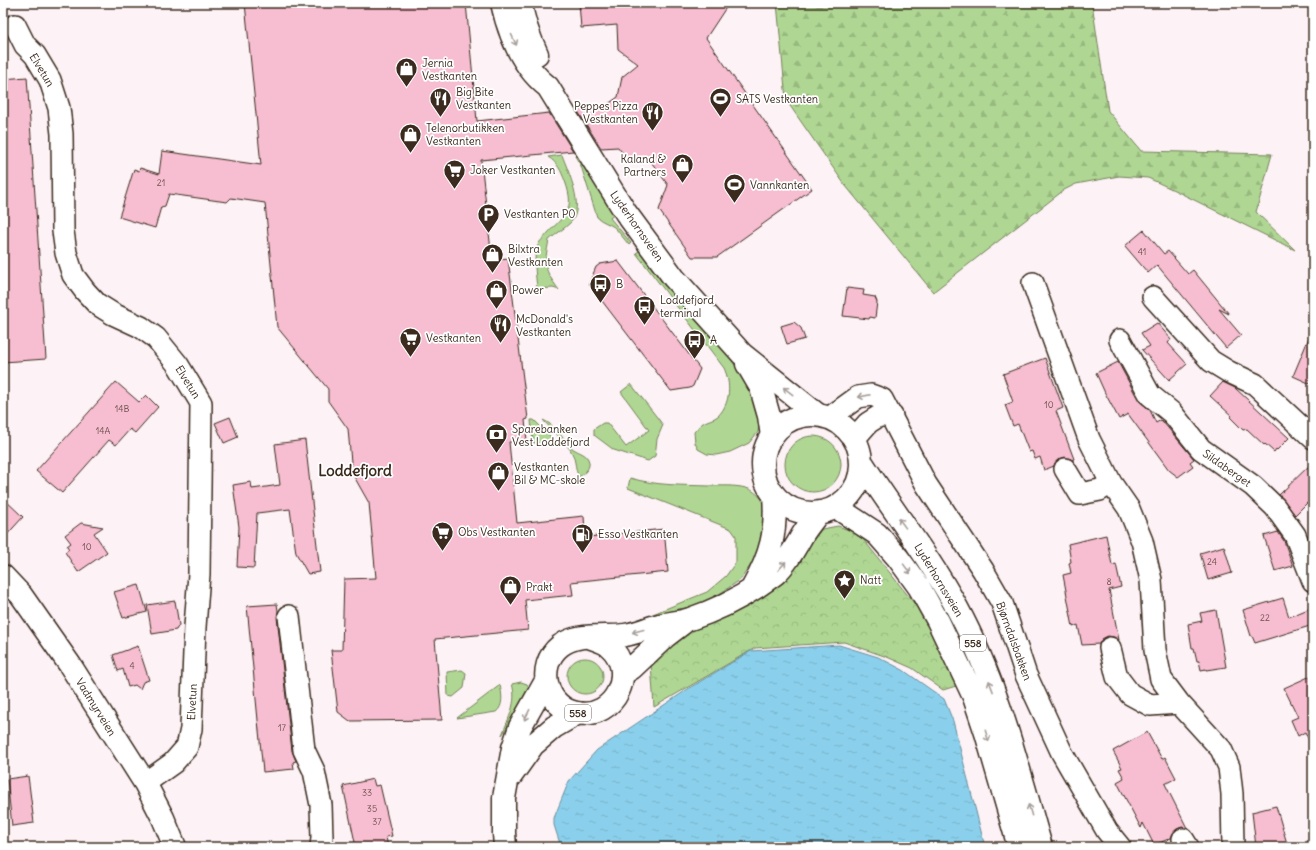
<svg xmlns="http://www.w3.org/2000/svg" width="1316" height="850" font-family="Delius,sans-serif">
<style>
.grass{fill:#afd793;stroke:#758058}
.forest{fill:url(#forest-firs);stroke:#758058}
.park{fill:url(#park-crowns);stroke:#758058}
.water{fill:url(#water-ripples);stroke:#6a8e9a}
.building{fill:#f7bed2;stroke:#3b2a1e}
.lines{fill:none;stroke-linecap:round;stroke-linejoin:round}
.street-casing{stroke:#3b2a1e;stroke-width:24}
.secondary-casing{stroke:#3b2a1e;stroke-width:25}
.primary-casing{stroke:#3b2a1e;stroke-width:25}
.street{stroke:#fff;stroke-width:21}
.secondary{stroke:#fff;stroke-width:22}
.primary{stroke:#fff;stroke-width:22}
.oneway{stroke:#a79f9a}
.labels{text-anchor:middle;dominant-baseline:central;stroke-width:3.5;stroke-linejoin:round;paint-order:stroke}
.number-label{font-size:9px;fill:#6a4f4b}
.shield{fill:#fff;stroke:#766a62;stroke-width:1}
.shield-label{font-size:10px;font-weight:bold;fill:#3b2a1e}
.poi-label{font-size:11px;fill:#3b2a1e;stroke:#fff;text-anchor:start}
.street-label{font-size:11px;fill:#3b2a1e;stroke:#fff}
.district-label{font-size:15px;font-weight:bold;fill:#3b2a1e;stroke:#fff}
</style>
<defs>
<pattern id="forest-firs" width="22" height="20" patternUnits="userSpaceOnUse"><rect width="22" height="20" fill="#afd793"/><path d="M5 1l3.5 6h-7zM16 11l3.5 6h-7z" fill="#97b97e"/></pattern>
<pattern id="park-crowns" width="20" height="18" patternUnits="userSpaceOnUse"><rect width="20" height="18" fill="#afd793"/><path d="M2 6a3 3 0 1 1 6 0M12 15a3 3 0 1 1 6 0" fill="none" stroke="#97b97e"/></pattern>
<pattern id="water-ripples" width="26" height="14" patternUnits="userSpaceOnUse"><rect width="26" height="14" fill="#8ad0ec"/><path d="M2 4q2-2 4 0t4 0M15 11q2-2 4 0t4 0" fill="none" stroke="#78b3ca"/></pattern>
</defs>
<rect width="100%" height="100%" fill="#fdf2f6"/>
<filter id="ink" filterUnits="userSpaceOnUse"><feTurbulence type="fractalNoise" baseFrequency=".025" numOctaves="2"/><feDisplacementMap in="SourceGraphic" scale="8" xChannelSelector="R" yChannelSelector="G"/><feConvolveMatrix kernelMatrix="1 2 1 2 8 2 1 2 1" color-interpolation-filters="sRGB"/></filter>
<g filter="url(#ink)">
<path class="grass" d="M579,154L616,213L610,218L631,243L629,245C624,239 619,232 614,227C608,223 602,222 597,217L581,166L575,156Z
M562,155C568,171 585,207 571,222C565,228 556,234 549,240C544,266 543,268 559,290L553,288L537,289C536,275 532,256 539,243C541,240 545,237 547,234C565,214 576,211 565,181C561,171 558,163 548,157Z
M642,249L724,349L750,387L760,416L758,432L749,443L730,452L716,455L707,454L698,449L695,443L694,432C697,429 700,425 703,423C708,420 714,419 718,416C731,403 731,383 724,368L636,253Z
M631,384L663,425L657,439L655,456L648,461L614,450L594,435V429L603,423H607L626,447L649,430L621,392Z
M531,420H534L555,441L533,443Z
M543,420C557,426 562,439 572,448C577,452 585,453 588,459C592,467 585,473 579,477C575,471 576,460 572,453C569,445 550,428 543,420Z
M785 464a28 28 0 1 1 56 0a28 28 0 1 1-56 0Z
M630,478C657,486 683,485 710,486C722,486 734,485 746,488C754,490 760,497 765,503L763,548L740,580L718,595L693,607L644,620L643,618L707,592L726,576L736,562V536L731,529L628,488Z
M567 676a18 18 0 1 1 36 0a18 18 0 1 1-36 0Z
M462,670L466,673L464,688L453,697L448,696L447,672Z
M521,682L527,684L530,689L529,694L502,735C508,719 518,702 512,684Z
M500,685C502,694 504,706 496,712L457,718Z"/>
<path class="forest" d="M777,3H1092L1108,111L1141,151L1272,154L1256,212L1295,250L1174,190L1148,178L1119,176L1076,184L1064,190L933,292L845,185L786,100Z"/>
<path class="park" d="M838,526L859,534L921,612L943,655L956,686L943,690L912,668L887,657L844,642L755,648L654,707L651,664L673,642L751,593L809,545L822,529Z"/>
<path class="water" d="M839,645L878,657L903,670L944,699L953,721L985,847H561L554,825V818L569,781L597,750L691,687L751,651Z"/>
<path class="building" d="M245,3H466L477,121L549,113L573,151L481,160L492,260L508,258L528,419L525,420L527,441L509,442L517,523L584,516L585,533H588V537L664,529L668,572L571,582L573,595L525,600L528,630L435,639L442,720L350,721L338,712L331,650H342L344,579L376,578L369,503L352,473L348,429L328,401V389L277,327L265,203L231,198L227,202L169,194L165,206L161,207L155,228L119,217L134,169L139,171L140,168L159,174L162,151L261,165Z
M579,3H729L706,38L812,189L717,257H692L659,210L668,185L649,159L630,163L618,147L601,148L577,110L604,107L618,97L622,77L638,64L618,49L617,25L581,28Z
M27,77L46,359L3,362V79Z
M1144,230L1164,254L1168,251L1188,274L1193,270L1229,314L1219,309L1241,335L1226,348L1157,265L1148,273L1125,246Z
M618,261L700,369L693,386L690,388L671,391L589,284L596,267L600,264Z
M847,288L864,290L863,295L875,297L877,302L875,318L870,317L869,319L843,316Z
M794,322L801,328L805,339L787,344L781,326Z
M1157,323L1171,339L1168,343L1187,364L1169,380L1142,350L1150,346L1141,333Z
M1313,328V385L1293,376Z
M1045,358L1063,408L1056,411L1074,459L1072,460L1065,457L1059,459L1055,463L1054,466L1044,470L1040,457L1035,459L1032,451L1029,452L1018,424L1013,426L1005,405L1013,402L1003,374Z
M1118,362L1139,401L1150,410L1156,423L1161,420L1163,422L1194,459L1190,462L1193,466L1178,477L1169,470L1128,414L1119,419L1105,393L1096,373Z
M116,382L139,402L146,395L158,407L135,433L130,429L116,445L109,440L62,493L36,471Z
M1223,382L1235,388L1289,438L1277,450L1276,449L1274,452L1265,444L1264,445L1247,429L1243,430L1230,417L1232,416L1210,396Z
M230,417L238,437L224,443L215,423Z
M305,440L320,572L308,574L296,553L290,509L257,513L254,568L237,567L239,527L233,485L251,482L252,489L280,485L275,444Z
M1313,462V497L1295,515L1279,495Z
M3,498L23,517L3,539Z
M81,523L103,527L94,533L107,552L78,572L65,552L69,549L67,546L71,543L65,535Z
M1278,532L1284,541L1293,566L1275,571L1264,536Z
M1106,535L1112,565L1116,564L1121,587L1109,590L1119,640L1114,637L1108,636L1102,639L1099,644L1082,645L1078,625L1073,627L1063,575L1071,573L1069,563L1071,562L1068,544Z
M1224,546L1232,573L1208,580L1200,553Z
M139,585L147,612L123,618L114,592Z
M1283,598L1289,617L1313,607V625L1255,643L1252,636H1251L1243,610Z
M175,601L179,625L176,630L152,634L147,605Z
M277,604L278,611L277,617L292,751L296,761L293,762L294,769L263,772L247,606Z
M1216,610L1226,667L1206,670V669L1201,670L1199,661H1197L1194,648H1192L1188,624L1202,621L1200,613Z
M138,646L149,680L143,682L140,689L135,685L128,687L123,669L118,671L113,655Z
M1313,675V748L1305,732L1298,736L1291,720L1298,717L1284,688Z
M1147,732L1162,759L1165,757L1176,778L1165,784L1187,828L1182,827L1177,829L1173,833L1171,838L1154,845L1143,823L1141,828L1117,782L1124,778L1119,769L1122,768L1113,751Z
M28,776L34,823L12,826L7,779Z
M373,779L375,786L380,785L392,836L386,837L388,847H356L343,786Z
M1276,806L1288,847H1256L1252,812Z"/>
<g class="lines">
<defs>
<path id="street" d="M15,25L25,45L35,55L50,80L59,108L62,134L63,231L66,253L73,275L85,291L97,304L113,314L141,327L156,338L178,365L201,403L199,574L195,627L191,729L187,747L173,763L145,783
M1033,283L1089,439L1111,483L1129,509L1142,541L1151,580L1155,650L1161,679L1179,703L1221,749L1229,767L1232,794L1233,847
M1153,297L1211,361L1229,372L1255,384L1313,438
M1120,340L1150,395L1172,413L1201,449L1253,486L1275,507L1295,535L1313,581
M829,418L858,397L871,395L882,399L926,484L983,570L1002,603L1026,675L1062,753L1107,831L1120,847
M854,439L868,423L879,416H892
M1065,469L1080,494L1100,490L1111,483
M289,616L304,750L314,771L321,805L322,838L321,847
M1110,648L1117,677L1130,694L1150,705L1179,703
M1183,839L1188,847"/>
<path id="secondary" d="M502,3C509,34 522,67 548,87L626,213L674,278L742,354L818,415
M521,3C523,22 529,37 537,54
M747,364L761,388L769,416L772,436
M3,576L21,595L70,665L145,783L163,818L175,847"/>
<path id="primary" d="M763 464a49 49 0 1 1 98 0a49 49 0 1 1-98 0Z
M861,461C892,510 929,556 957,608C997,682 1018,766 1041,847
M836,507L877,534L898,558L919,587L938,621L974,697L986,733L1019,847
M753,587C771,555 777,532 774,495
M589,637C596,640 603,641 609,646C638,671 615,720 577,713C546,708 535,666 560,646C577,632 605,638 625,635C637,633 648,628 660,625C670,623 680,622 690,619C714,611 737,600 758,586C763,582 770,578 775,574C787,563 795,548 803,534C808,526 814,519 819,512
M622,674L632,668L666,636L683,623
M511,776L533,745L554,727L578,713
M505,847L504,833V798L513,748L520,727L546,681"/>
</defs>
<use href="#street" class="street-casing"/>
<use href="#secondary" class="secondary-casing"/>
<use href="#primary" class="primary-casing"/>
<use href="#street" class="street"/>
<use href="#secondary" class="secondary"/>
<use href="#primary" class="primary"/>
</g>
<defs><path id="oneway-shaft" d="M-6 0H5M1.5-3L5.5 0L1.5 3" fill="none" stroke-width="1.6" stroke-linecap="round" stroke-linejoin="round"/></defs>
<g class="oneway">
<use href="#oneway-shaft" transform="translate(514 40) rotate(65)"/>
<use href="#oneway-shaft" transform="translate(788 391) rotate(-142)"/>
<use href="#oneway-shaft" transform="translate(864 396) rotate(169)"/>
<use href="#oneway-shaft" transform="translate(902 523) rotate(-126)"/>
<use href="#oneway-shaft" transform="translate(782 566) rotate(-50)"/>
<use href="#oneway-shaft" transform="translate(907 569) rotate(54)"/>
<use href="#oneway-shaft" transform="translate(638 631) rotate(165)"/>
<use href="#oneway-shaft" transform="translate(991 686) rotate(-111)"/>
<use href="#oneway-shaft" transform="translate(527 715) rotate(117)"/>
<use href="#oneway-shaft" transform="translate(987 736) rotate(73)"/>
<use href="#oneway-shaft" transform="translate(1030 810) rotate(-106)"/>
</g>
</g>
<defs>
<symbol id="shop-pin" viewBox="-11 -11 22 30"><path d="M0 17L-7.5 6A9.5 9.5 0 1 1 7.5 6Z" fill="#3b2a1e" stroke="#fff"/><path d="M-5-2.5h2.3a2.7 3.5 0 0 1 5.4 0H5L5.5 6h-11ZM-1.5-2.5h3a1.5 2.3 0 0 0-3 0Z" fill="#fff"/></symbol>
<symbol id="restaurant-pin" viewBox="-11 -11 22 30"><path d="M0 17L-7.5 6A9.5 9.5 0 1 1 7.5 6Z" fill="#3b2a1e" stroke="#fff"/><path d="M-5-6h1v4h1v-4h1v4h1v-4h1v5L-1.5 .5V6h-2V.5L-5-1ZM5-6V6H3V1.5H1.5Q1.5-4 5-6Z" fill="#fff"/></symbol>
<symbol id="stadium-pin" viewBox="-11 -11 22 30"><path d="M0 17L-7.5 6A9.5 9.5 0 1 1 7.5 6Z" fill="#3b2a1e" stroke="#fff"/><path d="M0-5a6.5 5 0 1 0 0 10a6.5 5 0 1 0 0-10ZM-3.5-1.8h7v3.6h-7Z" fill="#fff"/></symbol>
<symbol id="supermarket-pin" viewBox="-11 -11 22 30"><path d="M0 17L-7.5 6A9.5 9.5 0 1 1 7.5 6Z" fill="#3b2a1e" stroke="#fff"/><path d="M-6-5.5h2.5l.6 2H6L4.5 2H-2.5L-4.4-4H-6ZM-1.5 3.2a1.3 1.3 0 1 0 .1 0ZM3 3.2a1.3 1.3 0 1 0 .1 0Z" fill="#fff"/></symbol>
<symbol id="parking-pin" viewBox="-11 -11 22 30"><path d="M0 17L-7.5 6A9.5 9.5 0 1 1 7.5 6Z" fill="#3b2a1e" stroke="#fff"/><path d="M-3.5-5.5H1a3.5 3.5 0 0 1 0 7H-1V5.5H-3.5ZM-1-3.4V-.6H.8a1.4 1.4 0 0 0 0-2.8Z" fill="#fff"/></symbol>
<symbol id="bus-pin" viewBox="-11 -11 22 30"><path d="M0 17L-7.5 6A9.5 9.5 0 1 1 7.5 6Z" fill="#3b2a1e" stroke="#fff"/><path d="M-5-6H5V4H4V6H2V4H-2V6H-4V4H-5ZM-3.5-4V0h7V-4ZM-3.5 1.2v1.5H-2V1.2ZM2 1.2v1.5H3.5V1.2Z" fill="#fff"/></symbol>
<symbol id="bank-pin" viewBox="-11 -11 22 30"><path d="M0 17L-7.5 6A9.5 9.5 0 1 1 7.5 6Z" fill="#3b2a1e" stroke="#fff"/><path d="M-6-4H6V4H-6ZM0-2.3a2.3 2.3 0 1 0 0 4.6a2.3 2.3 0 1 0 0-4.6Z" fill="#fff"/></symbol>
<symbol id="fuel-pin" viewBox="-11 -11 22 30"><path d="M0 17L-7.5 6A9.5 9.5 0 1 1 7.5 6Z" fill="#3b2a1e" stroke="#fff"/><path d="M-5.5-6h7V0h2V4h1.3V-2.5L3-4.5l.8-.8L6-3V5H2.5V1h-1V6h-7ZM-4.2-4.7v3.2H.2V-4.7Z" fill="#fff"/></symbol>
<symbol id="sight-pin" viewBox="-11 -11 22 30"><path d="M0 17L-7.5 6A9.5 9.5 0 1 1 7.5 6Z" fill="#3b2a1e" stroke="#fff"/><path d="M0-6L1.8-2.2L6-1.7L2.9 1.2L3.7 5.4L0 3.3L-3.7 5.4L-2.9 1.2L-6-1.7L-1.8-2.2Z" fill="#fff"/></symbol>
</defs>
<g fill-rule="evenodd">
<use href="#shop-pin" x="394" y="56" width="25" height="34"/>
<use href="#restaurant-pin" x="428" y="86" width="25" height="34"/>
<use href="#stadium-pin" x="708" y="86" width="25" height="34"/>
<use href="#restaurant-pin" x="640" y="100" width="25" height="34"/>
<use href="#shop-pin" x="398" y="122" width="25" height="34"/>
<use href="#shop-pin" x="670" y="152" width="25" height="34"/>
<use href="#supermarket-pin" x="442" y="158" width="25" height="34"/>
<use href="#stadium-pin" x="722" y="172" width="25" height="34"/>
<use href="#parking-pin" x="476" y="202" width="25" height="34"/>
<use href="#shop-pin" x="480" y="242" width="25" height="34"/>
<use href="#bus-pin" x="588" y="272" width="25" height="34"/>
<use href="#shop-pin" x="484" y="278" width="25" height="34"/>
<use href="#bus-pin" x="632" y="294" width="25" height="34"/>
<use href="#restaurant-pin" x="488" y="312" width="25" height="34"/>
<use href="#supermarket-pin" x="398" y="326" width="25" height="34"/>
<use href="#bus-pin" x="682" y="328" width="25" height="34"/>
<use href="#bank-pin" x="484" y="422" width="25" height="34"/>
<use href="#shop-pin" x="486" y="460" width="25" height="34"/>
<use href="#supermarket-pin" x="430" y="520" width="25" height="34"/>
<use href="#fuel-pin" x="570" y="522" width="25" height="34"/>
<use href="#sight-pin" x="832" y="568" width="25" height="34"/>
<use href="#shop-pin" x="498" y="574" width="25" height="34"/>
</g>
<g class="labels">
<g class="number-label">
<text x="161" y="182">21</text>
<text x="1142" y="251">41</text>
<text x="1049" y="404">10</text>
<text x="122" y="408">14B</text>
<text x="103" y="430">14A</text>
<text x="87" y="546">10</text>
<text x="1212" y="561">24</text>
<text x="1109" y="581">8</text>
<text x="1265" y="617">22</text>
<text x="132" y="665">4</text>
<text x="282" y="727">17</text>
<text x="367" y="792">33</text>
<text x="372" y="808">35</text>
<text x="377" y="821">37</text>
</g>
<g class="shield">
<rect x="960" y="635" width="26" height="16" rx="3"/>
<rect x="565" y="705" width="26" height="16" rx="3"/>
</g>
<g class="shield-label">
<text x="973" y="643">558</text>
<text x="578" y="713">558</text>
</g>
<g class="poi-label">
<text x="422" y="63">Jernia<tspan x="422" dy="13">Vestkanten</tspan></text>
<text x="456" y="92">Big Bite<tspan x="456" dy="13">Vestkanten</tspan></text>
<text x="736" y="99">SATS Vestkanten</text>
<text x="638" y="106" text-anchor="end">Peppes Pizza<tspan x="638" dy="13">Vestkanten</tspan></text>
<text x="426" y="128">Telenorbutikken<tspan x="426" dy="13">Vestkanten</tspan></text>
<text x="666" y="159" text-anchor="end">Kaland &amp;<tspan x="666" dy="13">Partners</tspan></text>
<text x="470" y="170">Joker Vestkanten</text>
<text x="750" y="185">Vannkanten</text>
<text x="504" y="214">Vestkanten P0</text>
<text x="508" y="249">Bilxtra<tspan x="508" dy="13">Vestkanten</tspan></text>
<text x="616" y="284">B</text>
<text x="512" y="290">Power</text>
<text x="660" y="300">Loddefjord<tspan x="660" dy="13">terminal</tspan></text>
<text x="516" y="319">McDonald's<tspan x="516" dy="13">Vestkanten</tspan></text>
<text x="426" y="338">Vestkanten</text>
<text x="710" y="340">A</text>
<text x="512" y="429">Sparebanken<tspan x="512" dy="13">Vest Loddefjord</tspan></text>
<text x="514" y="467">Vestkanten<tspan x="514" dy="13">Bil &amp; MC-skole</tspan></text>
<text x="458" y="532">Obs Vestkanten</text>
<text x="598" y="534">Esso Vestkanten</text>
<text x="860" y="580">Natt</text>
<text x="526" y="587">Prakt</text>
</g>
<g class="street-label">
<text transform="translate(42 70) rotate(59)">Elvetun</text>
<text transform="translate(637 226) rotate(55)">Lyderhornsveien</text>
<text transform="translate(188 382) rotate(58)">Elvetun</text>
<text transform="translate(1227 468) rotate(35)">Sildaberget</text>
<text transform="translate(939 580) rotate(59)">Lyderhornsveien</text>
<text transform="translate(1014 641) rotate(70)">Bjørndalsbakken</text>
<text transform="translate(192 702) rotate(-87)">Elvetun</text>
<text transform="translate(96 707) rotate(58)">Vadmyrveien</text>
</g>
<g class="district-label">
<text x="355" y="470">Loddefjord</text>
</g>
</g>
<rect width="1316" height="850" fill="none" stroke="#fff" stroke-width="16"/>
<rect x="8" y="8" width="1300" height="834" fill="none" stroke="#3b2a1e" stroke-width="1.5" filter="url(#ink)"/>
</svg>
